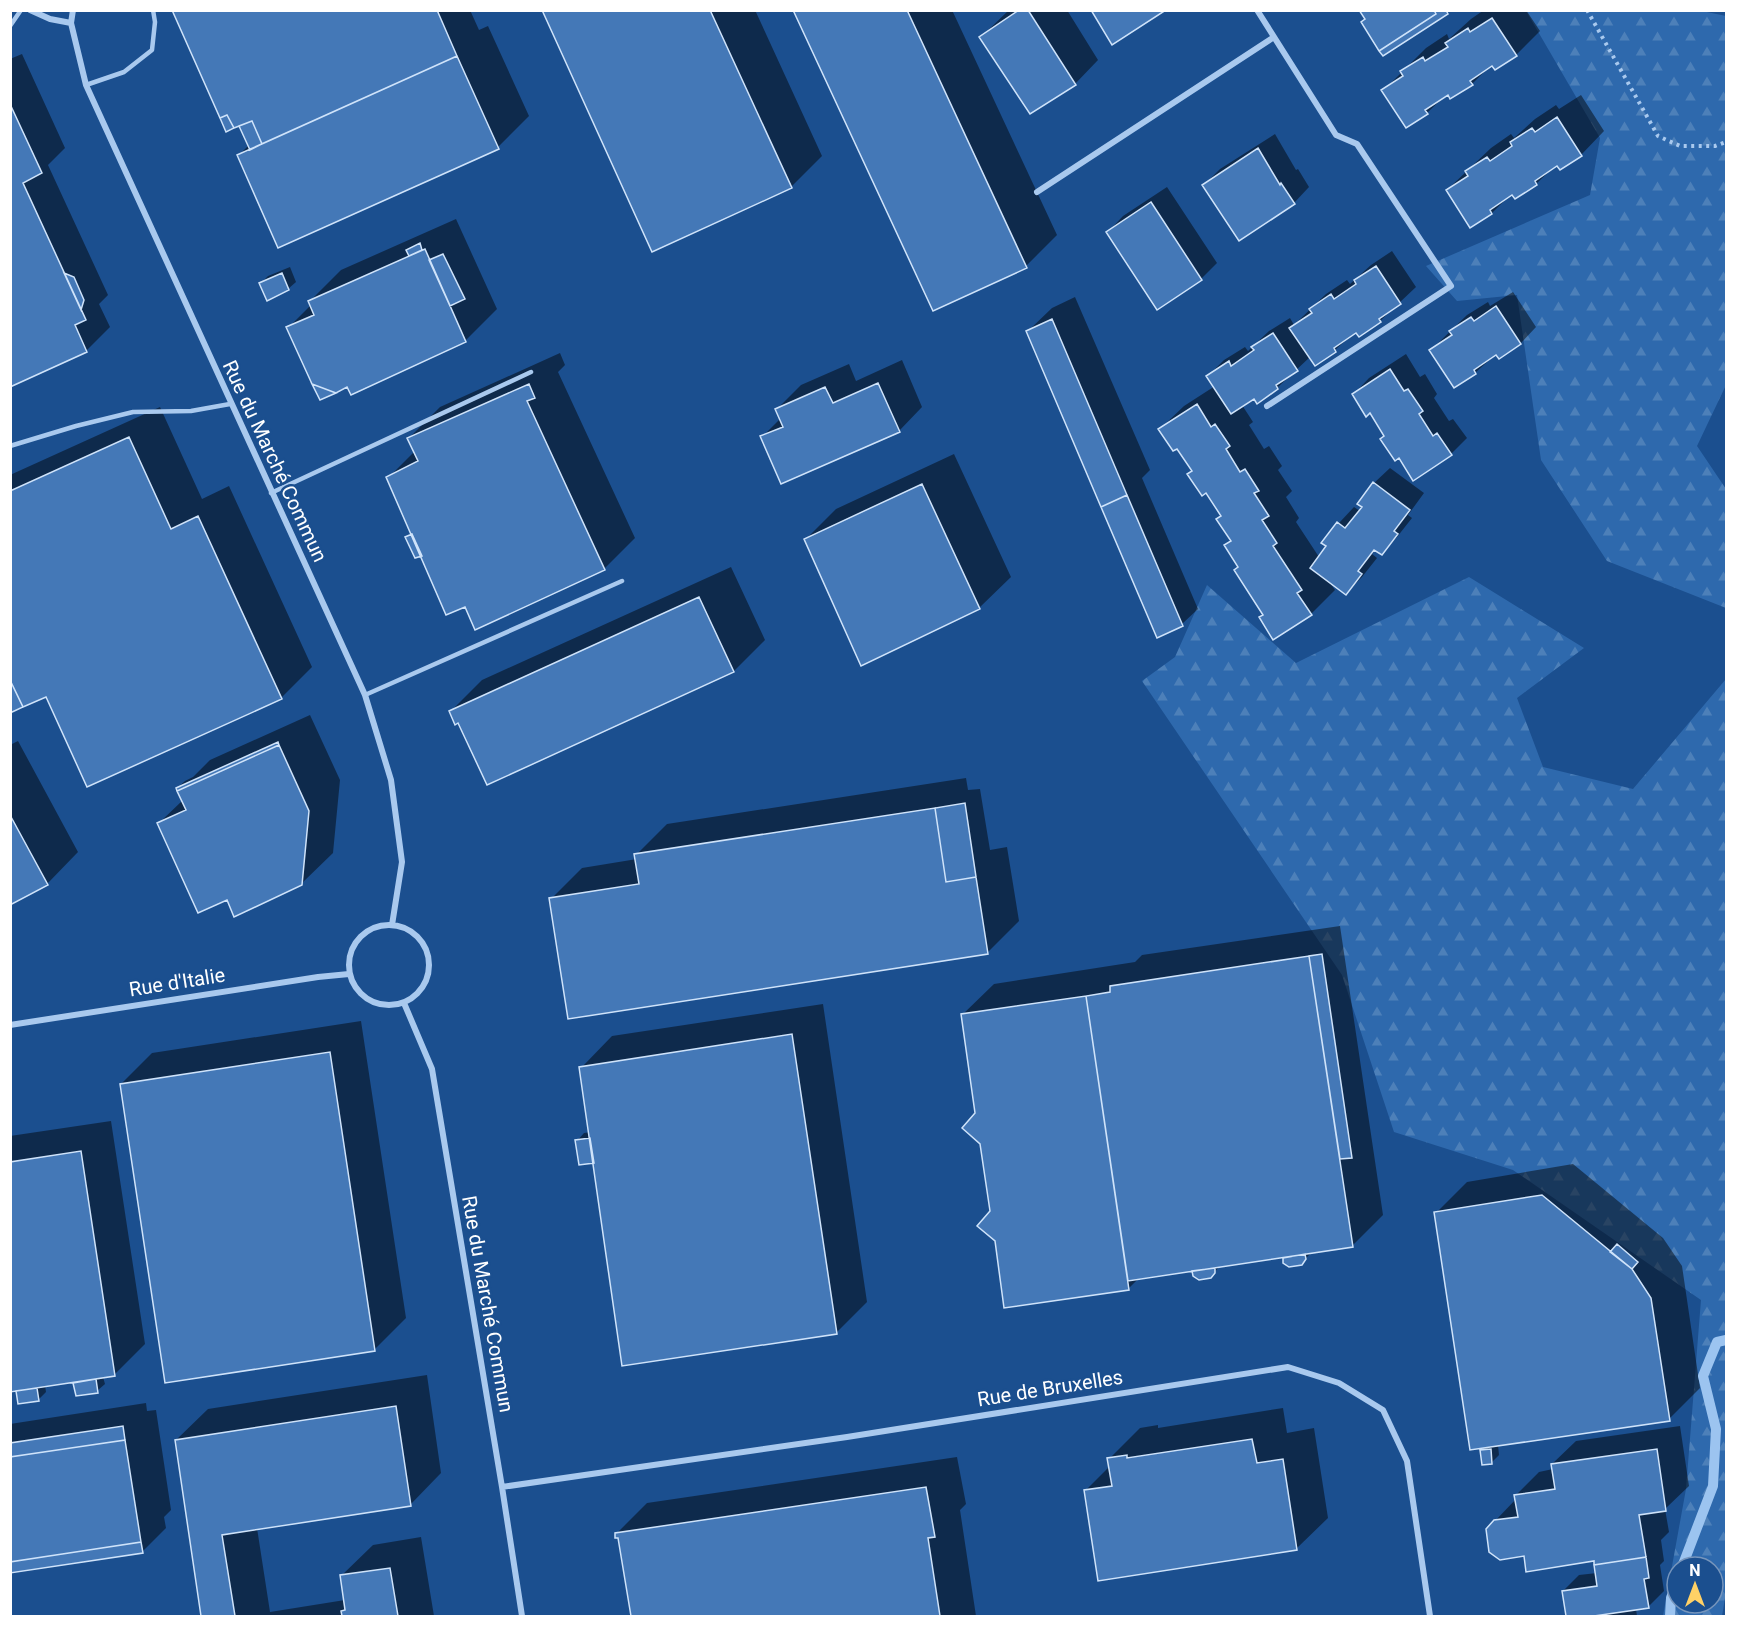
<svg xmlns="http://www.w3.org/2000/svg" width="1737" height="1627" font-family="Roboto,sans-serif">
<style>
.forest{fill:url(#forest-firs);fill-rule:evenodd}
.shadow{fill:#0007}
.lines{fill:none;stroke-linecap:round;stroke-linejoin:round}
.stream{stroke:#9cc4f0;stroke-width:10}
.building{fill:#4478b7;stroke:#cfe3fa;stroke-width:1.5}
.path{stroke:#a9c9ee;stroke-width:4;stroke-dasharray:3 4.5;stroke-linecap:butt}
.service{stroke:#a9c9ee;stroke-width:4.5}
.minor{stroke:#a9c9ee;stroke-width:6}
.labels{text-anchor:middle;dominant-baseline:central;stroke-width:5;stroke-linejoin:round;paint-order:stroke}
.street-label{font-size:20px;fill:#fff;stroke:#1b4f8f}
</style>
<defs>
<pattern id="forest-firs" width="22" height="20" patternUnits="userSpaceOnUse" patternTransform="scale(1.5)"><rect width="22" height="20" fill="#2e69ad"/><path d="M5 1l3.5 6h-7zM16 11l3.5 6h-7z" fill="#4d80b9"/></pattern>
</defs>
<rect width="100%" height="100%" fill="#1b4f8f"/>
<path class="forest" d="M1697,10L1726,16V385L1697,446L1726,489V608L1607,561L1541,460L1517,295L1457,301L1426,266L1590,195L1600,138L1526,11Z
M1469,577L1584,648L1517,698L1543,767L1633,789L1726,679V1592L1722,1616H1663L1686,1489L1701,1300L1513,1170L1394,1132L1342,975L1142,681L1175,657L1207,585L1296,663ZM1677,1567H1713V1603H1677Z"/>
<path class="shadow" d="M174,10H470L479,30L488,26L529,116L498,147L238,156L249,145L241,127Z
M543,10H755L822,156L791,187Z
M794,10H952L1057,235L1026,266Z
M1009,10H1067L1098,60L1075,84L981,37Z
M1484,10H1526L1540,31L1516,55L1495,68L1492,64L1472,84L1448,93L1427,113L1383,91L1426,48L1447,34L1449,39L1471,19Z
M22,54L65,148L48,165L108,295L99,304L110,327L86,351L10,385V59Z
M1581,95L1604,131L1581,155L1557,164L1536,184L1513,192L1492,213L1471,226L1447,190L1491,148L1511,134L1514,138L1535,119L1556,105L1559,109Z
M1275,134L1296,170L1298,169L1309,187L1294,203L1204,185L1220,169Z
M1167,187L1217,263L1201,279L1157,307L1108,232L1123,216Z
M456,219L497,309L466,340L352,393L348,386L288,328L311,305L310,301L341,270Z
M1392,251L1416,287L1380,321L1357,330L1335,350L1315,364L1310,357L1277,388L1254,397L1242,405L1253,422L1249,425L1264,449L1269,446L1282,466L1278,470L1292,491L1286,497L1299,518L1296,522L1319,557L1328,546L1324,543L1339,523L1354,507L1360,511L1374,483L1390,468L1424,493L1408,515L1412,518L1397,537L1382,553L1376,549L1372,554L1377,558L1362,577L1346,593L1328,580L1335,590L1311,614H1264L1226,545L1232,540L1222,515L1178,446L1160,429L1184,406L1215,386L1208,376L1224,360L1245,347L1248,351L1269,331L1290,318L1294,325L1326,294L1347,280L1350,284L1371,265Z
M290,267L296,282L288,289L261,283L268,276Z
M1513,292L1536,327L1521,343L1499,357L1497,353L1475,373L1455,386L1431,350L1467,315L1488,302L1490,306Z
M1075,297L1150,470L1142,478L1198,609L1182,624L1158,636L1028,331L1052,308Z
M560,353L565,365L558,372L635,538L604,569L421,554L407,537L412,533L388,478L415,451L409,438L440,407Z
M1406,354L1420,377L1425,374L1437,394L1434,398L1449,421L1453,419L1467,438L1451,454L1386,435L1370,411L1354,394L1369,378Z
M902,360L922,407L899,431L762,437L781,418L777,409L801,385L849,364L856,381Z
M160,407L202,499L229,486L312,667L281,698L46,695L10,711V475Z
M954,454L1011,577L979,608L805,540L836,509Z
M731,567L765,640L734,671L487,783L459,721L451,711L482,680Z
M310,715L340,780L333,853L301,884L228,898L159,823L183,800L177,788L185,781L193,777L210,760Z
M18,741L78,852L47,884L10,903V745Z
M966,778L968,790L980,789L990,850L1007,847L1019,921L988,952L551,899L582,868L637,859L636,855L667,824Z
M1340,926L1383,1215L1352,1246L1312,1252L1301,1263L1284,1262V1256L1221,1265L1210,1277L1193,1269L1140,1277L1129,1288L1006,1306L962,1015L994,984L1135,962L1142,955Z
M823,1004L867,1302L836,1333L595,1162L577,1141L584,1133L591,1132L581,1068L612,1036Z
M361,1021L406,1318L375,1349L121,1084L152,1053Z
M111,1121L145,1344L114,1375L103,1377L105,1384L97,1391L75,1383L78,1380L45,1385L46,1392L39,1399L21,1389L10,1390V1136Z
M1573,1164L1663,1238L1682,1266L1700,1388L1669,1419L1498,1445L1499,1455L1492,1462L1482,1451L1486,1446L1436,1213L1467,1182Z
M427,1375L441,1473L410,1505L257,1528L270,1612L345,1600L341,1576L373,1545L421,1537L434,1616H203L176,1440L208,1409Z
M146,1403L147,1411L156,1410L171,1510L164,1517L166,1528L142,1552L10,1571V1424Z
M1283,1408L1287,1433L1314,1428L1328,1518L1296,1549L1086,1490L1110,1466L1109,1459L1140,1428L1158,1425V1428Z
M1680,1426L1689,1486L1665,1509L1669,1532L1661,1540L1664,1561L1660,1565L1664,1591L1648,1607L1636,1609L1637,1616H1568L1563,1591L1579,1575L1597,1573L1595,1559L1525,1555L1495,1521L1516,1499V1495L1539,1472L1553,1469L1552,1464L1576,1441Z
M957,1457L966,1504L960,1510L976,1616H633L619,1536L616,1534L647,1503Z"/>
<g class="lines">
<path class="stream" d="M1682,1567L1713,1486L1716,1429L1703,1376L1717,1342L1726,1340
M1670,1616L1671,1598L1677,1582"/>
</g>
<path class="building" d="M172,10H437L457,56L262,144L252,121L234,128L227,115L220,118Z
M542,10H710L792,188L652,252Z
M793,10H907L1027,268L933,311Z
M1019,10H1028L1076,85L1030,114L979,37Z
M1091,10H1166L1112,45Z
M1359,10H1434L1436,14L1379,51L1361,22L1365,19Z
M1434,10H1446L1448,14L1383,56L1379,51L1436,14Z
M1492,18L1517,56L1495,70L1492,66L1470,81L1473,85L1450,99L1448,95L1425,110L1428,114L1406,128L1381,90L1403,76L1400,71L1423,57L1425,61L1448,47L1445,43L1468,28L1470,32Z
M457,56L499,149L278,248L237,155Z
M10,104L42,173L23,183L86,320L75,325L87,352L10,387Z
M227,115L234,128L226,132L220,118Z
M1557,117L1582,156L1560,170L1557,166L1535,181L1537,185L1515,199L1512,195L1490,210L1492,214L1470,228L1446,190L1468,176L1465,171L1487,157L1490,161L1512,146L1510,142L1532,128L1535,132Z
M252,121L262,144L250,150L239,126Z
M1258,148L1280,185L1281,183L1295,204L1239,241L1202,185Z
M1151,202L1202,280L1157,310L1106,232Z
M420,243L422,250L409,256L406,250Z
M425,249L466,342L351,395L347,387L336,393L312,384L286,327L314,315L308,301Z
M443,254L465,299L450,306L429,260Z
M1376,266L1401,304L1379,319L1381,322L1359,337L1356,333L1334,348L1336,352L1315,366L1289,328L1312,313L1309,309L1331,294L1334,299L1356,284L1354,280Z
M64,273L74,277L84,300L81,310Z
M282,273L289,290L267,301L259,283Z
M1496,306L1521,344L1499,359L1496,355L1474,370L1476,374L1454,388L1429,350L1452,335L1449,331L1471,317L1474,321Z
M1052,319L1127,495L1101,507L1026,331Z
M1273,333L1298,371L1276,385L1278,389L1257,404L1254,399L1231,414L1206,376L1229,361L1231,366L1254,350L1251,347Z
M1390,369L1404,391L1408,389L1423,411L1419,414L1433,436L1437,433L1452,455L1413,481L1399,458L1395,461L1380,439L1384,436L1370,413L1366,417L1352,394Z
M878,383L900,432L781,484L760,436L783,427L775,409L825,387L833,403Z
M312,384L336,393L320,400Z
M529,384L535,398L527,401L605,570L475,630L465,607L446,615L386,477L418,461L407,438Z
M1197,404L1211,427L1215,424L1230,446L1226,449L1240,472L1245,469L1259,491L1254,493L1269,516L1262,520L1277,543L1273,546L1302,590L1297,593L1312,615L1273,640L1259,617L1263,615L1234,570L1238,567L1224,545L1231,541L1216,519L1221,516L1206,493L1202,496L1187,474L1192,471L1177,449L1173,451L1158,429Z
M129,437L171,529L198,516L282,699L87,787L46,697L23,707L10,680V491Z
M1373,482L1410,510L1394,531L1398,534L1382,555L1374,550L1358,571L1362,574L1346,595L1310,568L1326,546L1321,543L1337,522L1345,528L1362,507L1357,504Z
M922,484L980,609L861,666L804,539Z
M1127,495L1183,626L1157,638L1101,507Z
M412,534L422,556L415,558L405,537Z
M699,597L734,672L487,785L458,723L455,725L449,711Z
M10,680L23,707L10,713Z
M278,742L279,745L177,791L176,788Z
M279,745L309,811L302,885L234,917L227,900L198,913L157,823L186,810L177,791Z
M965,803L976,877L946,882L935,808Z
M935,808L946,882L976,877L988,954L568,1019L549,898L639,884L634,854Z
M10,815L48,885L10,905Z
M1322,954L1352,1158L1340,1159L1309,956Z
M1309,956L1353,1247L1128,1281L1086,996L1110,992V986Z
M1086,996L1129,1290L1004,1308L995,1241L977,1226L990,1211L980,1144L962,1128L975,1113L961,1014Z
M792,1034L837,1334L622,1366L579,1067Z
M330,1052L375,1351L165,1383L120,1084Z
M590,1138L594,1163L579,1165L575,1140Z
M81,1151L115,1376L10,1392V1162Z
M1542,1195L1632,1269L1651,1298L1670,1421L1470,1450L1434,1212Z
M1617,1244L1638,1262L1632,1269L1610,1252Z
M1305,1254L1306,1259L1302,1265L1289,1267L1283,1263V1258Z
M1215,1268V1273L1211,1278L1199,1280L1193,1276L1192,1271Z
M96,1379L98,1393L76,1396L73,1383Z
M37,1388L39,1401L18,1404L16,1391Z
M396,1406L411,1506L222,1535L235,1616H201L175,1440Z
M123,1426L125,1440L10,1457V1443Z
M1252,1439L1257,1463L1283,1459L1297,1550L1098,1581L1084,1490L1112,1486L1107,1458L1127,1455V1458Z
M125,1440L141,1542L10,1562V1457Z
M1491,1449L1492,1464L1482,1465L1480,1450Z
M1657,1449L1666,1511L1639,1515L1646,1557L1594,1565V1561L1526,1572L1524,1556L1500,1560L1489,1552L1486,1529L1494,1520L1518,1517L1514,1495L1555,1489L1551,1464Z
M926,1487L935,1537L928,1538L940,1616H631L618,1538H615V1533Z
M141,1542L143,1553L10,1573V1562Z
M1646,1557L1649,1578L1644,1579L1649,1608L1594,1616H1566L1562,1591L1597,1586L1594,1565Z
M390,1568L398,1616H342L341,1611L345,1610L340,1575Z"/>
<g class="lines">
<path class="path" d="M1587,10L1658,136L1680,146H1715L1726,142"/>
<path class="service" d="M10,26L21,10
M86,85L124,72L152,50L155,22L153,10
M10,446L76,426L133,412L191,411L230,404
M271,493L531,372
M365,695L622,581"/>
<path class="minor" d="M30,10L50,19L71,23
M73,10L71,23L86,85L365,695L391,780L402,862L392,925
M1257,10L1336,135L1357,144L1451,286L1267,406
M1037,192L1274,37
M349 965a40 40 0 1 1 80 0a40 40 0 1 1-80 0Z
M404,1003L432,1069L502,1487L522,1616
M10,1025L318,977L349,974
M502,1487L847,1437L1288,1367L1339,1383L1383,1410L1407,1461L1430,1616"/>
</g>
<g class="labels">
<g class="street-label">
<text transform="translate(275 461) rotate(65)">Rue du Marché Commun</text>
<text transform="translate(177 982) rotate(-9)">Rue d'Italie</text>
<text transform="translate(488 1304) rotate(80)">Rue du Marché Commun</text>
<text transform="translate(1050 1388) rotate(-9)">Rue de Bruxelles</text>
</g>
</g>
<rect width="1737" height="1627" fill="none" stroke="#ffffff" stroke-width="24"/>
<g transform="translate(1695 1585)"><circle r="28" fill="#1b4f8f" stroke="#7695bc" stroke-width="1.5"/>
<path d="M0-4.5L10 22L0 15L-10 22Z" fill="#ffd166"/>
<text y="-9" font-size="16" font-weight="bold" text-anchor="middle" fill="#ffffff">N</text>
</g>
</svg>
